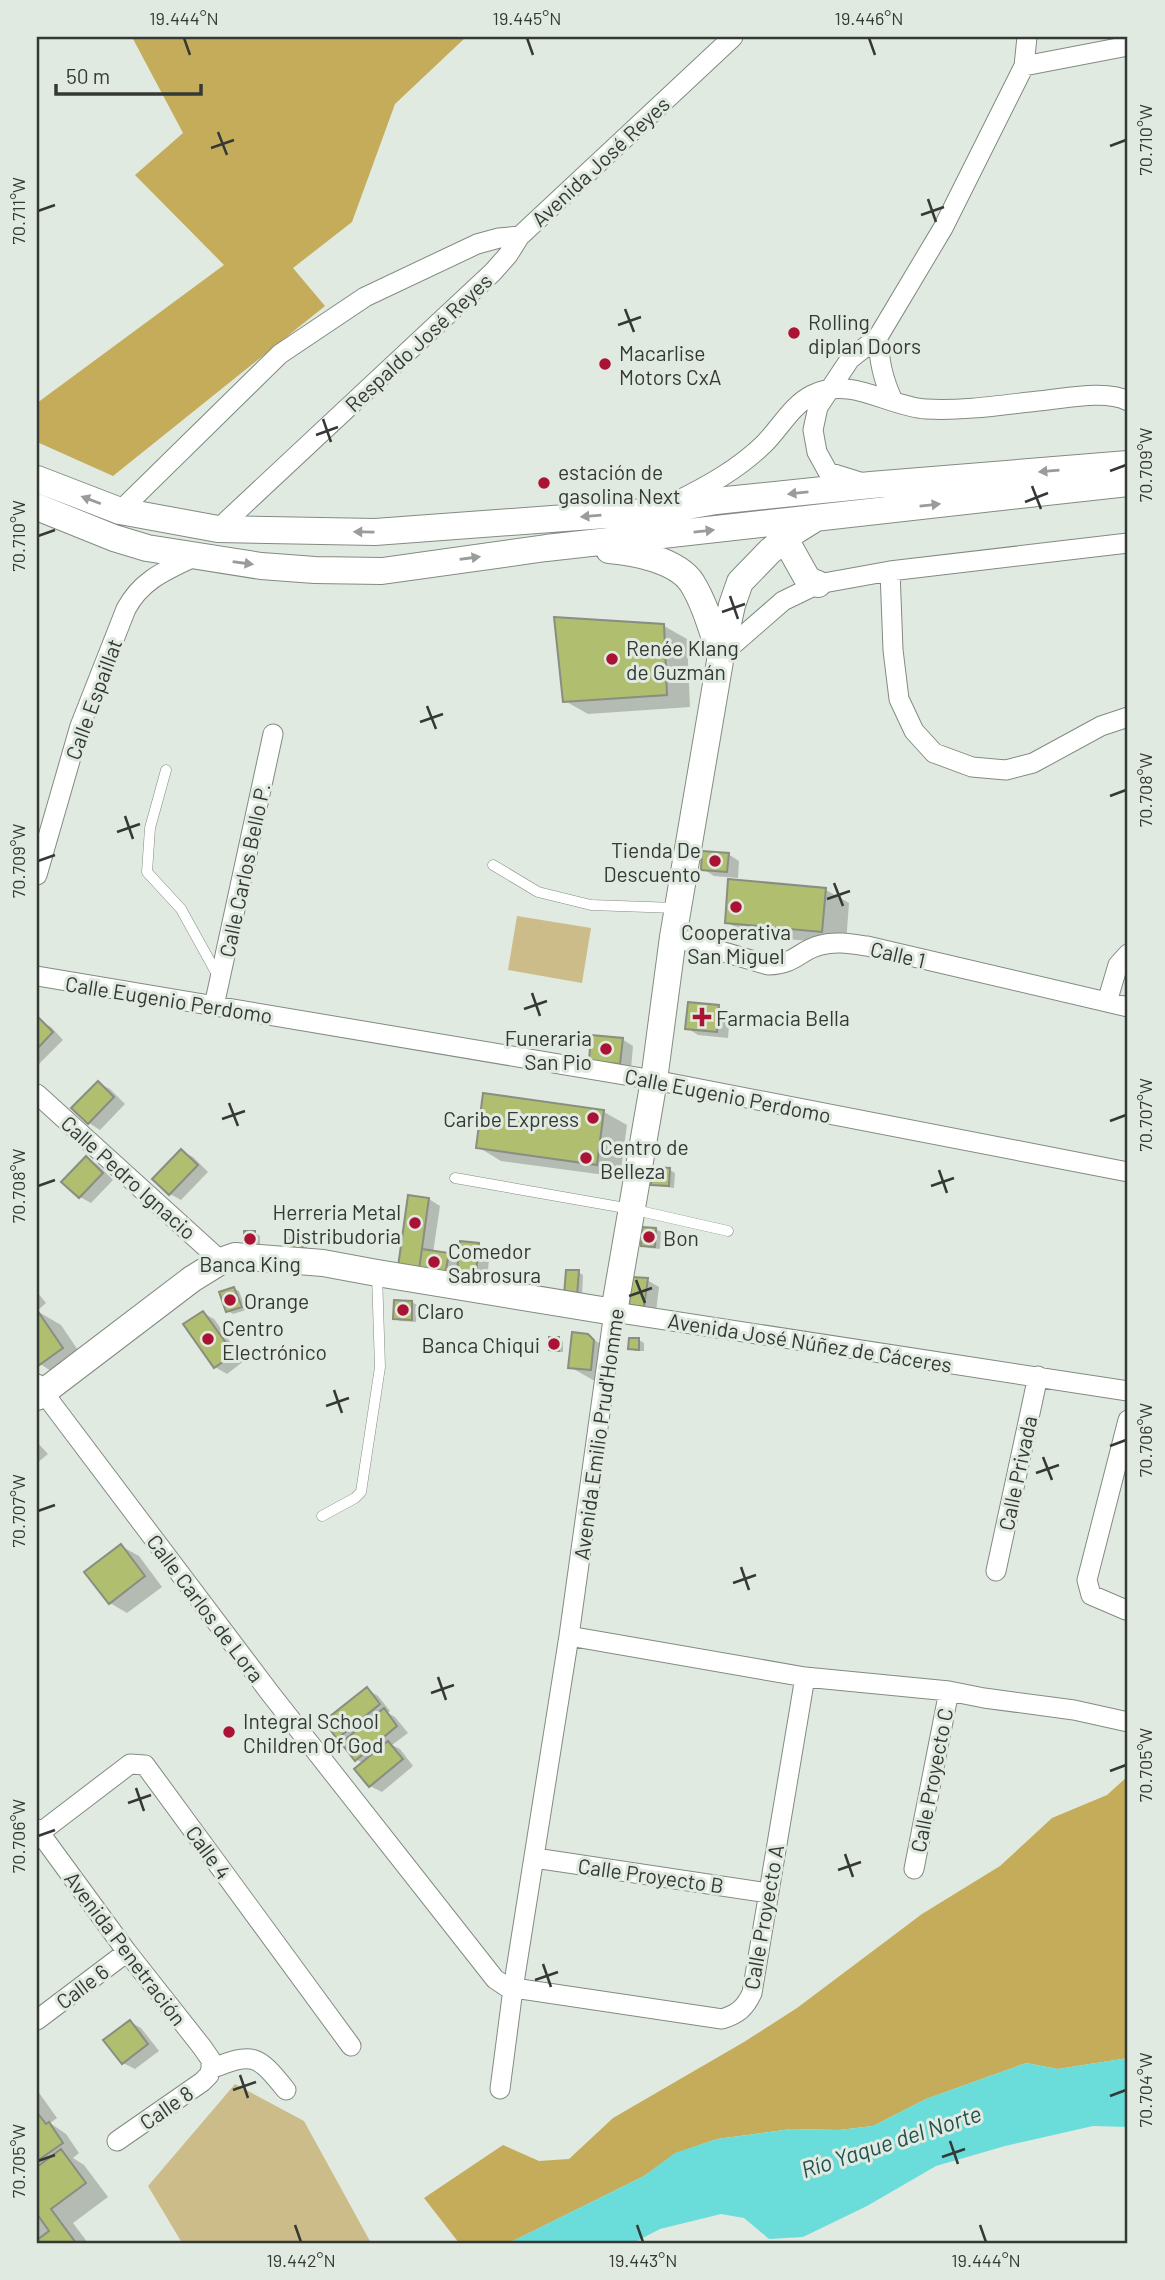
<svg xmlns="http://www.w3.org/2000/svg" width="1165" height="2280" font-family="Barlow,sans-serif">
<style>
.green{fill:#ccbc8a}
.forest{fill:#c4ac5b}
.water{fill:#6adddb}
.shadow{fill:#0003}
.building{fill:#afbe6f;stroke:#8a8d81;stroke-width:2}
.lines{fill:none;stroke-linecap:round;stroke-linejoin:round}
.service-casing{stroke:#828b82;stroke-width:11}
.minor-casing{stroke:#828b82;stroke-width:21}
.secondary-casing{stroke:#828b82;stroke-width:28}
.service{stroke:#fff;stroke-width:10}
.minor{stroke:#fff;stroke-width:19}
.secondary{stroke:#fff;stroke-width:26}
.oneway{fill:#9a9c9a}
.ticks{fill:none;stroke:#353935;stroke-width:2.5}
.poi-dot{fill:#aa1334;stroke:#e1eae0;stroke-width:2.5}
.labels{text-anchor:middle;dominant-baseline:central;stroke-width:6;stroke-linejoin:round;paint-order:stroke}
.street-label{font-size:21px;fill:#353935;stroke:#e1eae0}
.poi-label{font-size:21px;fill:#353935;stroke:#e1eae0;text-anchor:start}
.water-label{font-size:23px;font-style:italic;fill:#1e5150;stroke:#e1eae0}
.neatline{fill:none;stroke:#353935;stroke-width:2.5}
.ticks-label{font-size:18px;text-anchor:middle;fill:#353935}
</style>
<rect width="100%" height="100%" fill="#e1eae0"/>
<path class="green" d="M517,916L591,928L582,983L508,970Z
M235,2084L304,2121L371,2243H182L148,2186Z"/>
<path class="forest" d="M132,37H466L395,104L352,222L293,268L325,306L113,476L37,442V403L224,265L135,175L183,133Z
M1128,1776V2058L1058,2069L1026,2063L926,2099L873,2126L839,2130L791,2129L717,2139L676,2153L644,2176L509,2243H459L424,2198L503,2145L539,2161L569,2159L613,2118L744,2042L797,2008L922,1914L1000,1866L1052,1818L1107,1795Z"/>
<path class="water" d="M1128,2058V2127L1093,2126L1005,2146L936,2166L867,2206L803,2237L769,2239L744,2218L721,2214L660,2229L633,2243H509L644,2176L675,2153L717,2139L791,2129L839,2130L873,2126L926,2099L1026,2063L1058,2069Z"/>
<path class="shadow" d="M664,626L687,639L690,707L588,714L565,701Z
M728,854L739,861L738,878L714,876L703,869Z
M826,890L849,903L846,944L750,936L727,922Z
M719,1007L730,1014L728,1038L698,1035L687,1028Z
M39,1020L51,1027L63,1040L37,1066V1023Z
M622,1039L633,1046L631,1069L603,1066Z
M98,1083L110,1089L125,1104L100,1130L89,1123Z
M604,1112L627,1125L620,1177L501,1161L478,1147Z
M181,1151L193,1157L208,1172L181,1200L170,1194Z
M86,1158L98,1165L113,1180L91,1203L80,1197Z
M654,1169L670,1170L675,1173L674,1188L658,1186L653,1184Z
M429,1199L440,1206L433,1253L448,1255L460,1262L479,1245L490,1251L487,1279L470,1277L458,1270L457,1280L411,1273Z
M656,1229L661,1232L660,1249L648,1248L643,1245Z
M255,1233L260,1236V1250L251,1249Z
M290,1240H302L307,1243V1251Z
M578,1272L583,1275L582,1298L571,1297Z
M647,1280L659,1287L656,1312L643,1311Z
M234,1289L239,1291L246,1310L233,1314L228,1311Z
M37,1292L46,1303L37,1311Z
M412,1302L417,1305L416,1322L400,1321L395,1318Z
M37,1311L61,1325L86,1362L62,1378L37,1362Z
M203,1313L214,1319L244,1361L227,1374L215,1367Z
M587,1335L617,1355L614,1383L593,1380L570,1367Z
M558,1339L563,1342V1352H556L551,1349Z
M639,1340L644,1343V1351H635L630,1348Z
M37,1442L48,1454L37,1463Z
M121,1546L139,1556L162,1587L127,1613L110,1603Z
M367,1689L378,1696L390,1711L388,1713L395,1717L408,1733L392,1745L400,1749L413,1766L382,1792L370,1786L363,1763L356,1759L346,1741L338,1737Z
M130,2022L141,2028L159,2051L135,2069L123,2063Z
M37,2090L57,2118L50,2123L66,2134L79,2153L73,2158L84,2165L108,2197L73,2223L88,2243H37Z"/>
<path class="building" d="M554,617L664,624L667,695L563,702Z
M702,851L729,853L727,872L701,870Z
M728,879L826,888L822,932L725,923Z
M688,1002L719,1005L717,1032L685,1029Z
M39,1018L53,1032L37,1049V1020Z
M591,1035L623,1038L620,1064L589,1061Z
M98,1081L114,1097L88,1124L71,1108Z
M483,1093L604,1110L597,1165L476,1148Z
M181,1149L198,1165L169,1195L152,1179Z
M86,1156L103,1173L79,1198L61,1182Z
M653,1167L670,1168L669,1186L651,1185Z
M408,1195L429,1198L419,1270L398,1267Z
M642,1227L656,1228L655,1247L641,1246Z
M244,1231H255V1248L244,1247Z
M288,1238H302L303,1249H288Z
M460,1241L479,1243L476,1273L457,1271Z
M422,1249L449,1253L445,1275L419,1270Z
M566,1270H579L577,1296L564,1295Z
M632,1277L648,1278L644,1307L629,1305Z
M234,1287L242,1307L226,1312L219,1292Z
M394,1300L412,1301V1320L393,1319Z
M37,1310L63,1348L38,1366L37,1365Z
M203,1311L234,1354L214,1368L183,1324Z
M572,1332L588,1334L594,1340L591,1370L568,1368Z
M549,1337H559V1351L549,1350Z
M629,1338H639V1350L628,1349Z
M121,1544L145,1576L109,1604L84,1572Z
M367,1687L380,1704L337,1739L324,1721Z
M384,1708L397,1726L355,1761L341,1743Z
M388,1741L403,1759L369,1787L354,1769Z
M130,2020L148,2044L122,2064L103,2040Z
M39,2115L46,2124L49,2122L63,2143L37,2161V2117Z
M61,2149L86,2183L51,2209L76,2243H37V2240L49,2231L37,2214V2167Z"/>
<g class="lines">
<defs>
<path id="service" d="M166,770L150,828L147,872L181,909L218,976
M493,865L538,892L591,905L676,908
M455,1178L631,1209L728,1231
M322,1516L355,1498L361,1492L380,1367L377,1274"/>
<path id="minor" d="M1024,66L1128,46
M878,337C879,361 883,379 893,401
M860,482L828,472L817,452L813,430L818,407L850,359L878,337L943,228L1024,66L1027,37
M675,502C708,486 738,469 764,444C780,428 792,405 812,395C850,375 889,407 926,409C964,411 1002,405 1038,401C1063,399 1106,389 1128,401
M120,511L280,354L365,297L477,244L499,238L520,236L733,37
M218,529L493,272L508,255L520,236
M890,571L893,650L899,699L914,731L934,753L972,767L1006,770L1033,763L1101,726L1128,717
M721,655L783,601L818,584L890,571L1128,543
M37,875L80,726L126,609C142,579 167,570 196,556
M673,937L768,965C797,964 799,950 821,945C836,941 852,944 867,946L1128,1007
M37,976L654,1080L1128,1172
M1107,1002L1118,965L1128,954
M214,1006L273,734
M37,1094L221,1261
M37,1384L270,1693L495,1979L507,1987L722,2019C738,2014 745,2008 752,1993L805,1677
M1128,1420L1087,1580L1091,1595L1126,1610L1128,1609
M996,1571L1038,1376
M569,1636L805,1677L949,1691L984,1698L1074,1710L1128,1722
M37,1829L127,1952L202,2047L211,2060V2069
M37,1835L130,1764L145,1765L351,2046
M535,1858L768,1893
M914,1869L949,1691
M37,2020L127,1952
M211,2069C253,2052 257,2054 286,2090
M500,2089L513,1989L569,1636L614,1312L1128,1391
M117,2141L202,2082L209,2075L211,2069"/>
<path id="secondary" d="M37,479L120,511L218,529L375,532L659,511L716,501L871,485L1128,464
M37,507L114,538L147,548L261,566L315,570L382,571L546,548L1128,483
M785,539L808,580L818,584
M609,550C634,552 677,560 692,583C705,604 712,630 720,654
M37,1397L192,1279L221,1261L235,1256L323,1263L377,1273L614,1312L654,1080L673,937L721,655L732,605L740,582L770,551L795,531L816,518"/>
</defs>
<use href="#service" class="service-casing"/>
<use href="#minor" class="minor-casing"/>
<use href="#secondary" class="secondary-casing"/>
<use href="#service" class="service"/>
<use href="#minor" class="minor"/>
<use href="#secondary" class="secondary"/>
</g>
<defs><path id="oneway-solid" d="M-6-.8H1V-3.2L6.5 0L1 3.2V.8H-6Z" transform="scale(1.75)"/></defs>
<g class="oneway">
<use href="#oneway-solid" transform="translate(1049 471) rotate(175)"/>
<use href="#oneway-solid" transform="translate(798 493) rotate(174)"/>
<use href="#oneway-solid" transform="translate(91 500) rotate(-159)"/>
<use href="#oneway-solid" transform="translate(930 505) rotate(-6)"/>
<use href="#oneway-solid" transform="translate(591 516) rotate(175)"/>
<use href="#oneway-solid" transform="translate(704 531) rotate(-6)"/>
<use href="#oneway-solid" transform="translate(364 532) rotate(-179)"/>
<use href="#oneway-solid" transform="translate(470 558) rotate(-8)"/>
<use href="#oneway-solid" transform="translate(243 563) rotate(8)"/>
</g>
<path class="ticks" d="M184,38L190,55M527,38L533,55M869,38L875,55M218,132L227,155M1110,146L1126,140M211,148L234,140M928,199L936,222M38,211L55,205M921,215L944,207M625,309L634,332M618,325L641,317M323,419L331,442M316,435L338,427M1110,471L1126,465M1032,486L1041,509M1025,502L1048,493M38,536L55,530M730,596L738,619M722,612L745,604M427,706L436,729M420,722L443,714M1110,796L1126,790M125,816L133,839M117,832L140,824M38,861L55,855M834,883L843,906M827,899L850,891M532,993L540,1016M524,1009L547,1001M229,1103L238,1126M222,1119L245,1111M1110,1121L1126,1115M939,1170L947,1193M38,1186L55,1180M931,1186L954,1178M636,1280L645,1303M629,1296L652,1288M334,1390L342,1413M326,1406L349,1398M1110,1446L1126,1440M1043,1457L1052,1480M1036,1473L1059,1465M38,1511L55,1505M741,1567L749,1590M733,1583L756,1575M438,1677L446,1700M431,1693L454,1685M1110,1771L1126,1765M136,1788L144,1811M128,1803L151,1795M38,1836L55,1830M845,1854L853,1877M838,1870L861,1862M543,1964L551,1987M535,1980L558,1972M240,2075L248,2098M233,2090L256,2082M1110,2096L1126,2090M950,2141L958,2164M942,2157L965,2149M38,2161L55,2155M295,2225L301,2242M637,2225L643,2242M980,2225L986,2242"/>
<g class="poi-dot">
<circle cx="794" cy="333" r="7"/>
<circle cx="605" cy="364" r="7"/>
<circle cx="544" cy="483" r="7"/>
<circle cx="612" cy="659" r="7"/>
<circle cx="715" cy="861" r="7"/>
<circle cx="736" cy="907" r="7"/>
<path d="M698.5 1006.5h7v7h7v7h-7v7h-7v-7h-7v-7h7z"/>
<circle cx="606" cy="1049" r="7"/>
<circle cx="593" cy="1118" r="7"/>
<circle cx="586" cy="1158" r="7"/>
<circle cx="415" cy="1223" r="7"/>
<circle cx="649" cy="1237" r="7"/>
<circle cx="250" cy="1239" r="7"/>
<circle cx="434" cy="1262" r="7"/>
<circle cx="230" cy="1300" r="7"/>
<circle cx="403" cy="1310" r="7"/>
<circle cx="208" cy="1339" r="7"/>
<circle cx="554" cy="1344" r="7"/>
<circle cx="229" cy="1732" r="7"/>
</g>
<g class="labels">
<g class="street-label">
<text transform="translate(600 161) rotate(-43)">Avenida José Reyes</text>
<text transform="translate(418 342) rotate(-43)">Respaldo José Reyes</text>
<text transform="translate(93 699) rotate(-70)">Calle Espaillat</text>
<text transform="translate(244 870) rotate(-78)">Calle Carlos Bello P.</text>
<text transform="translate(898 954) rotate(13)">Calle 1</text>
<text transform="translate(169 999) rotate(9)">Calle Eugenio Perdomo</text>
<text transform="translate(728 1095) rotate(11)">Calle Eugenio Perdomo</text>
<text transform="translate(129 1177) rotate(42)">Calle Pedro Ignacio</text>
<text transform="translate(810 1342) rotate(9)">Avenida José Núñez de Cáceres</text>
<text transform="translate(598 1434) rotate(-82)">Avenida Emilio Prud'Homme</text>
<text transform="translate(1017 1473) rotate(-78)">Calle Privada</text>
<text transform="translate(206 1608) rotate(53)">Calle Carlos de Lora</text>
<text transform="translate(931 1780) rotate(-79)">Calle Proyecto C</text>
<text transform="translate(209 1852) rotate(54)">Calle 4</text>
<text transform="translate(651 1875) rotate(8)">Calle Proyecto B</text>
<text transform="translate(763 1917) rotate(-80)">Calle Proyecto A</text>
<text transform="translate(126 1948) rotate(53)">Avenida Penetración</text>
<text transform="translate(82 1986) rotate(-37)">Calle 6</text>
<text transform="translate(166 2107) rotate(-35)">Calle 8</text>
</g>
<g class="poi-label">
<text x="808" y="321">Rolling<tspan x="808" dy="24">diplan Doors</tspan></text>
<text x="619" y="352">Macarlise<tspan x="619" dy="24">Motors CxA</tspan></text>
<text x="558" y="471">estación de<tspan x="558" dy="24">gasolina Next</tspan></text>
<text x="626" y="647">Renée Klang<tspan x="626" dy="24">de Guzmán</tspan></text>
<text x="701" y="849" text-anchor="end">Tienda De<tspan x="701" dy="24">Descuento</tspan></text>
<text x="736" y="931" text-anchor="middle">Cooperativa<tspan x="736" dy="24">San Miguel</tspan></text>
<text x="716" y="1017">Farmacia Bella</text>
<text x="592" y="1037" text-anchor="end">Funeraria<tspan x="592" dy="24">San Pio</tspan></text>
<text x="579" y="1118" text-anchor="end">Caribe Express</text>
<text x="600" y="1146">Centro de<tspan x="600" dy="24">Belleza</tspan></text>
<text x="401" y="1211" text-anchor="end">Herreria Metal<tspan x="401" dy="24">Distribudoria</tspan></text>
<text x="663" y="1237">Bon</text>
<text x="448" y="1250">Comedor<tspan x="448" dy="24">Sabrosura</tspan></text>
<text x="250" y="1263" text-anchor="middle">Banca King</text>
<text x="244" y="1300">Orange</text>
<text x="417" y="1310">Claro</text>
<text x="222" y="1327">Centro<tspan x="222" dy="24">Electrónico</tspan></text>
<text x="540" y="1344" text-anchor="end">Banca Chiqui</text>
<text x="243" y="1720">Integral School<tspan x="243" dy="24">Children Of God</tspan></text>
</g>
<g class="water-label">
<text transform="translate(891 2141) rotate(-18)">Río Yaque del Norte</text>
</g>
</g>
<rect width="1165" height="2280" fill="none" stroke="#e1eae0" stroke-width="77"/>
<path d="M56 84v10h145v-10" fill="none" stroke="#353935" stroke-width="3.5"/>
<text x="66" y="84" font-size="21" fill="#353935" stroke="#e1eae0" stroke-width="5" paint-order="stroke">50 m</text>
<rect x="38" y="38" width="1088" height="2204" class="neatline"/>
<g class="ticks-label">
<text x="184" y="25">19.444°N</text>
<text x="527" y="25">19.445°N</text>
<text x="869" y="25">19.446°N</text>
<text transform="translate(1146 140) rotate(-90)" y="6">70.710°W</text>
<text transform="translate(19 211) rotate(-90)" y="6">70.711°W</text>
<text transform="translate(1146 465) rotate(-90)" y="6">70.709°W</text>
<text transform="translate(19 536) rotate(-90)" y="6">70.710°W</text>
<text transform="translate(1146 790) rotate(-90)" y="6">70.708°W</text>
<text transform="translate(19 861) rotate(-90)" y="6">70.709°W</text>
<text transform="translate(1146 1115) rotate(-90)" y="6">70.707°W</text>
<text transform="translate(19 1186) rotate(-90)" y="6">70.708°W</text>
<text transform="translate(1146 1440) rotate(-90)" y="6">70.706°W</text>
<text transform="translate(19 1511) rotate(-90)" y="6">70.707°W</text>
<text transform="translate(1146 1765) rotate(-90)" y="6">70.705°W</text>
<text transform="translate(19 1836) rotate(-90)" y="6">70.706°W</text>
<text transform="translate(1146 2090) rotate(-90)" y="6">70.704°W</text>
<text transform="translate(19 2161) rotate(-90)" y="6">70.705°W</text>
<text x="301" y="2267">19.442°N</text>
<text x="643" y="2267">19.443°N</text>
<text x="986" y="2267">19.444°N</text>
</g>
</svg>
